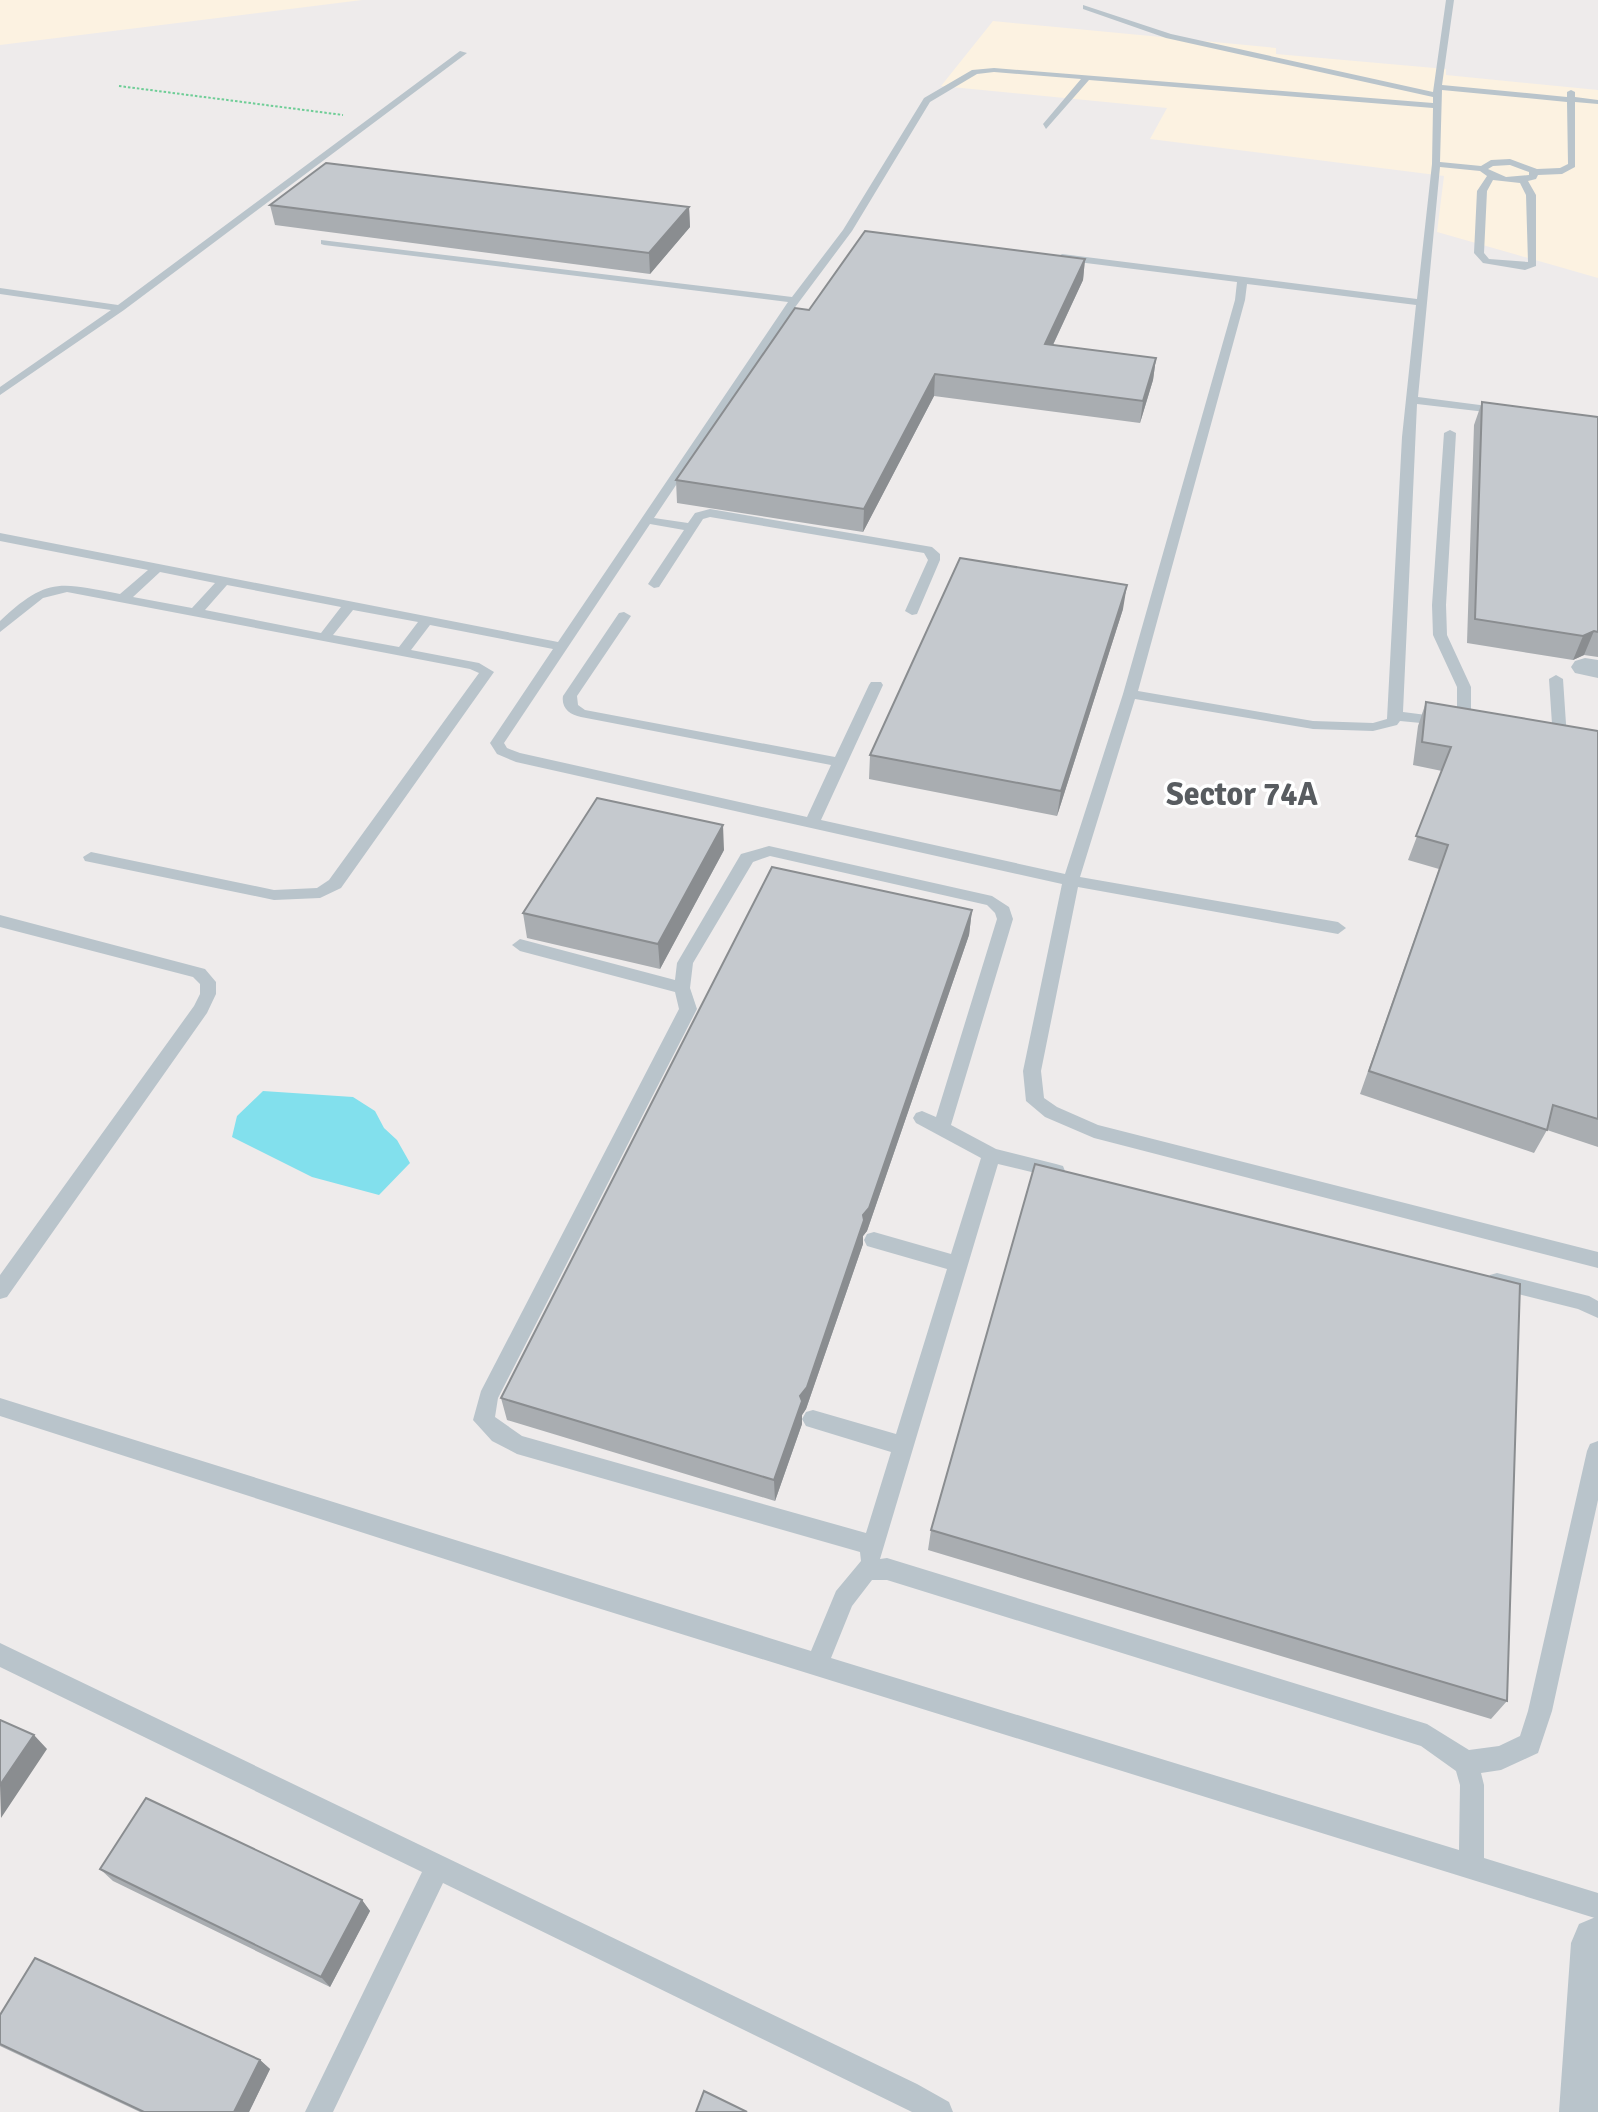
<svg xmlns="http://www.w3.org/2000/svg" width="1598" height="2112" font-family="Signika,sans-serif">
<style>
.commercial{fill:#fcf2e1}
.water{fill:#82e0ed}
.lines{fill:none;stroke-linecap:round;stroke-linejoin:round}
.path{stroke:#6ecd96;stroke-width:2;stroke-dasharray:2.5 2;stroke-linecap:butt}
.lane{fill:#b9c4cb;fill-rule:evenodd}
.street{fill:#b9c4cb;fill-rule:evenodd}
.wall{fill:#a9adb1}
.shaded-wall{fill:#8a8d90}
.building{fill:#c5c9ce;stroke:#8a8d90;stroke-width:2}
.labels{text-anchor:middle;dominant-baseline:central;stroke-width:7;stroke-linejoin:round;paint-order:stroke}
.district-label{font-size:32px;font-weight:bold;fill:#585c60;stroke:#fff}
</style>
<rect width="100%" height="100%" fill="#eeebeb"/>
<path class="commercial" d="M0,0H362L0,45Z
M993,21L1276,48V54L1446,69V75L1598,90V278L1437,232L1444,176L1150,139L1167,108L941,86Z"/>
<path class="water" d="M263,1091L353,1097L375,1111L384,1128L397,1140L410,1163L379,1195L312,1177L232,1137L237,1116Z"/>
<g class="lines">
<path class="path" d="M119,86L343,115"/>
<path class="lane" d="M1446,0H1454L1442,85L1567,97V92L1571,90L1575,92V97L1598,100V104L1575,102V167L1562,174L1538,175L1536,179L1528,181L1536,195V266L1525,270L1483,263L1474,253L1477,191L1487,176L1480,171L1440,167L1418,397L1503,408L1509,411L1503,414L1417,404L1403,712L1442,717L1449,721L1442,725L1400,721L1397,725L1373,731L1313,729L1135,699L1080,877L1338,922L1346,928L1338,934L1078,887L1041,1071L1044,1098L1057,1107L1098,1125L1598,1252V1268L1094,1138L1045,1117L1026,1101L1023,1071L1062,884L516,762L497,754L490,743L553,649L430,625L411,650L479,663L494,672L341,888L320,898L274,900L85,861L83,857L91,852L274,890L317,888L329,880L479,673L470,669L67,592L43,598L0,632V621C48,576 60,583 120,594L148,570L0,541V533L558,642L788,302L324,245L321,244V240L792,297L843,230L924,98L972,70L994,68L1433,103V97L1166,38L1083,9V5L1171,34L1433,92ZM994,72L1081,79L1043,124L1046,129L1089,80L1433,108L1432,164L1417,299L1062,254L1057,257L1062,260L1237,282L1235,300L1123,694L1065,874L821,820L883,685L881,682H871L869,685L835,757L585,710L578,705L577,696L631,616L624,612L619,613L563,696C561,708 570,715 581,717L831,765L807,817L520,753L507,748L504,743L650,524L684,530L648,584L654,588L659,587L703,519L710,517L924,553L928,560L905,611L912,615L917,614L940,560V554L932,547L710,509L695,513L688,523L654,518L793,310L852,231L930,102L977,74ZM1442,90L1567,102L1568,164L1560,168L1537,169L1510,159L1491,160L1481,166L1440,162ZM1510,165L1529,172V175L1506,177L1488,169L1493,166ZM1493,180L1520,183L1526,195L1528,262L1489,259L1484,253L1487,191ZM1247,284L1416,305L1402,437L1387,719L1373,723L1313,721L1138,691L1245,300ZM160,572L215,583L192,608L133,597ZM227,585L341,607L321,633L205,610ZM353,610L418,622L399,647L333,635Z
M460,51L467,53L124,310L0,395V387L111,310L0,294V288L118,305Z
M1450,430L1456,433L1446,605L1447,635L1471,687V724L1464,728L1457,724V687L1433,635L1432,605L1444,433Z
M1556,675L1563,679L1567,739L1560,743L1553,739L1549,679Z
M769,846L992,896L1009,907L1013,919L951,1125L996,1149L1056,1164L1063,1166L1065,1171L1063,1176L1056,1178L998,1164L880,1559L887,1558L1427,1724L1469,1750L1499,1746L1520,1736L1528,1711L1587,1451L1590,1444L1598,1441V1500L1552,1711L1538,1753L1501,1770L1481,1773L1484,1785V1858L1598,1893V1919L572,1600L0,1416V1398L811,1651L836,1591L861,1561L860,1552L517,1454L492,1441L473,1420L481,1391L679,1009L675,992L520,951L512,945L520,939L675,980L677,963L741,854ZM770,856L987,905L995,913L997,919L936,1117L922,1111L916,1113L913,1118L916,1123L981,1158L951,1254L874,1232L867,1234L864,1240L867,1246L947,1269L896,1434L813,1410L806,1412L802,1419L806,1426L891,1452L866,1533L522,1436L495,1417L498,1398L697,1009L690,988L693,963L753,862ZM872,1580H887L1421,1746L1456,1771L1460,1785L1459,1850L831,1658L852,1606Z
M0,915L205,969L216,982V994L207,1013L7,1297L0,1299V1275L194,1006L200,994V984L193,977L0,927Z
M1497,1273L1589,1296L1598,1301V1318L1578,1309L1490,1287L1487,1281L1490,1275Z
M0,1643L917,2084L949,2102L953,2112H912L443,1883L333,2112H305L422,1872L0,1667Z"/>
<path class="street" d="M1585,658L1598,660V678L1575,673L1571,667L1575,661Z
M1598,1916V2112H1559L1571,1943L1579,1924Z"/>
</g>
<path class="wall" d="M270,205L689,207L690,227L650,274L275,225Z
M1085,259L1083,280L1053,345L1156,358L1153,380L1140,423L934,396L863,532L677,503L676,480L809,310Z
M1482,402L1598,417V657L1584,655L1573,660L1467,643L1474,425Z
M1123,609L1057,816L869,779L870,755Z
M1426,702L1598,731V1147L1547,1130L1534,1153L1360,1094L1439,869L1408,860L1442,771L1413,765L1418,726Z
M724,850L660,969L527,938L523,913Z
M972,910L969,935L867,1231L863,1236V1244L806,1409L802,1415V1424L775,1501L507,1420L501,1398Z
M931,1530L1507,1701L1491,1719L928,1550Z
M100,1869L362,1900L370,1911L330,1987L113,1881Z
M0,2015L260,2060L270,2069L249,2112H140L0,2046Z"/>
<path class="shaded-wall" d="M689,207L690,227L650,274L649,253Z
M1085,259L1083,280L1043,366L1045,344Z
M1156,358L1153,380L1140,423L1143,401Z
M935,374L934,396L863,532L864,509Z
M1127,585L1123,609L1057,816L1061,791Z
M1594,631L1584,655L1573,660L1583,636Z
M723,825L724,850L660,969L658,944Z
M972,910L969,935L867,1231L863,1236V1244L806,1409L802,1415V1424L775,1501L774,1480L800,1396Z
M34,1735L47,1749L1,1818L0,1785Z
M362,1900L370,1911L330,1987L321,1977Z
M260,2060L270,2069L249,2112H234Z"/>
<path class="building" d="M326,163L689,207L649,253L270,205Z
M865,231L1085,259L1045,344L1156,358L1143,401L935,374L864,509L676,480L795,308L809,310Z
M1482,402L1598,417V632L1594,631L1583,636L1475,619Z
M960,558L1127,585L1061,791L870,755Z
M1426,702L1598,731V1119L1553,1105L1547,1130L1369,1071L1448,845L1416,836L1451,747L1422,742Z
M597,798L723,825L658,944L523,913Z
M772,867L972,910L869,1208L863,1215L864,1220L807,1387L800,1396L802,1401L774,1480L501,1398Z
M1035,1164L1520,1284L1507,1701L931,1530Z
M0,1720L34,1735L0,1785Z
M146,1798L362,1900L321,1977L100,1869Z
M35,1958L260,2060L234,2112H144L0,2044V2015Z
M704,2091L747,2112H696Z"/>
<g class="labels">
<g class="district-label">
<text x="1242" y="794">Sector 74A</text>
</g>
</g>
</svg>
